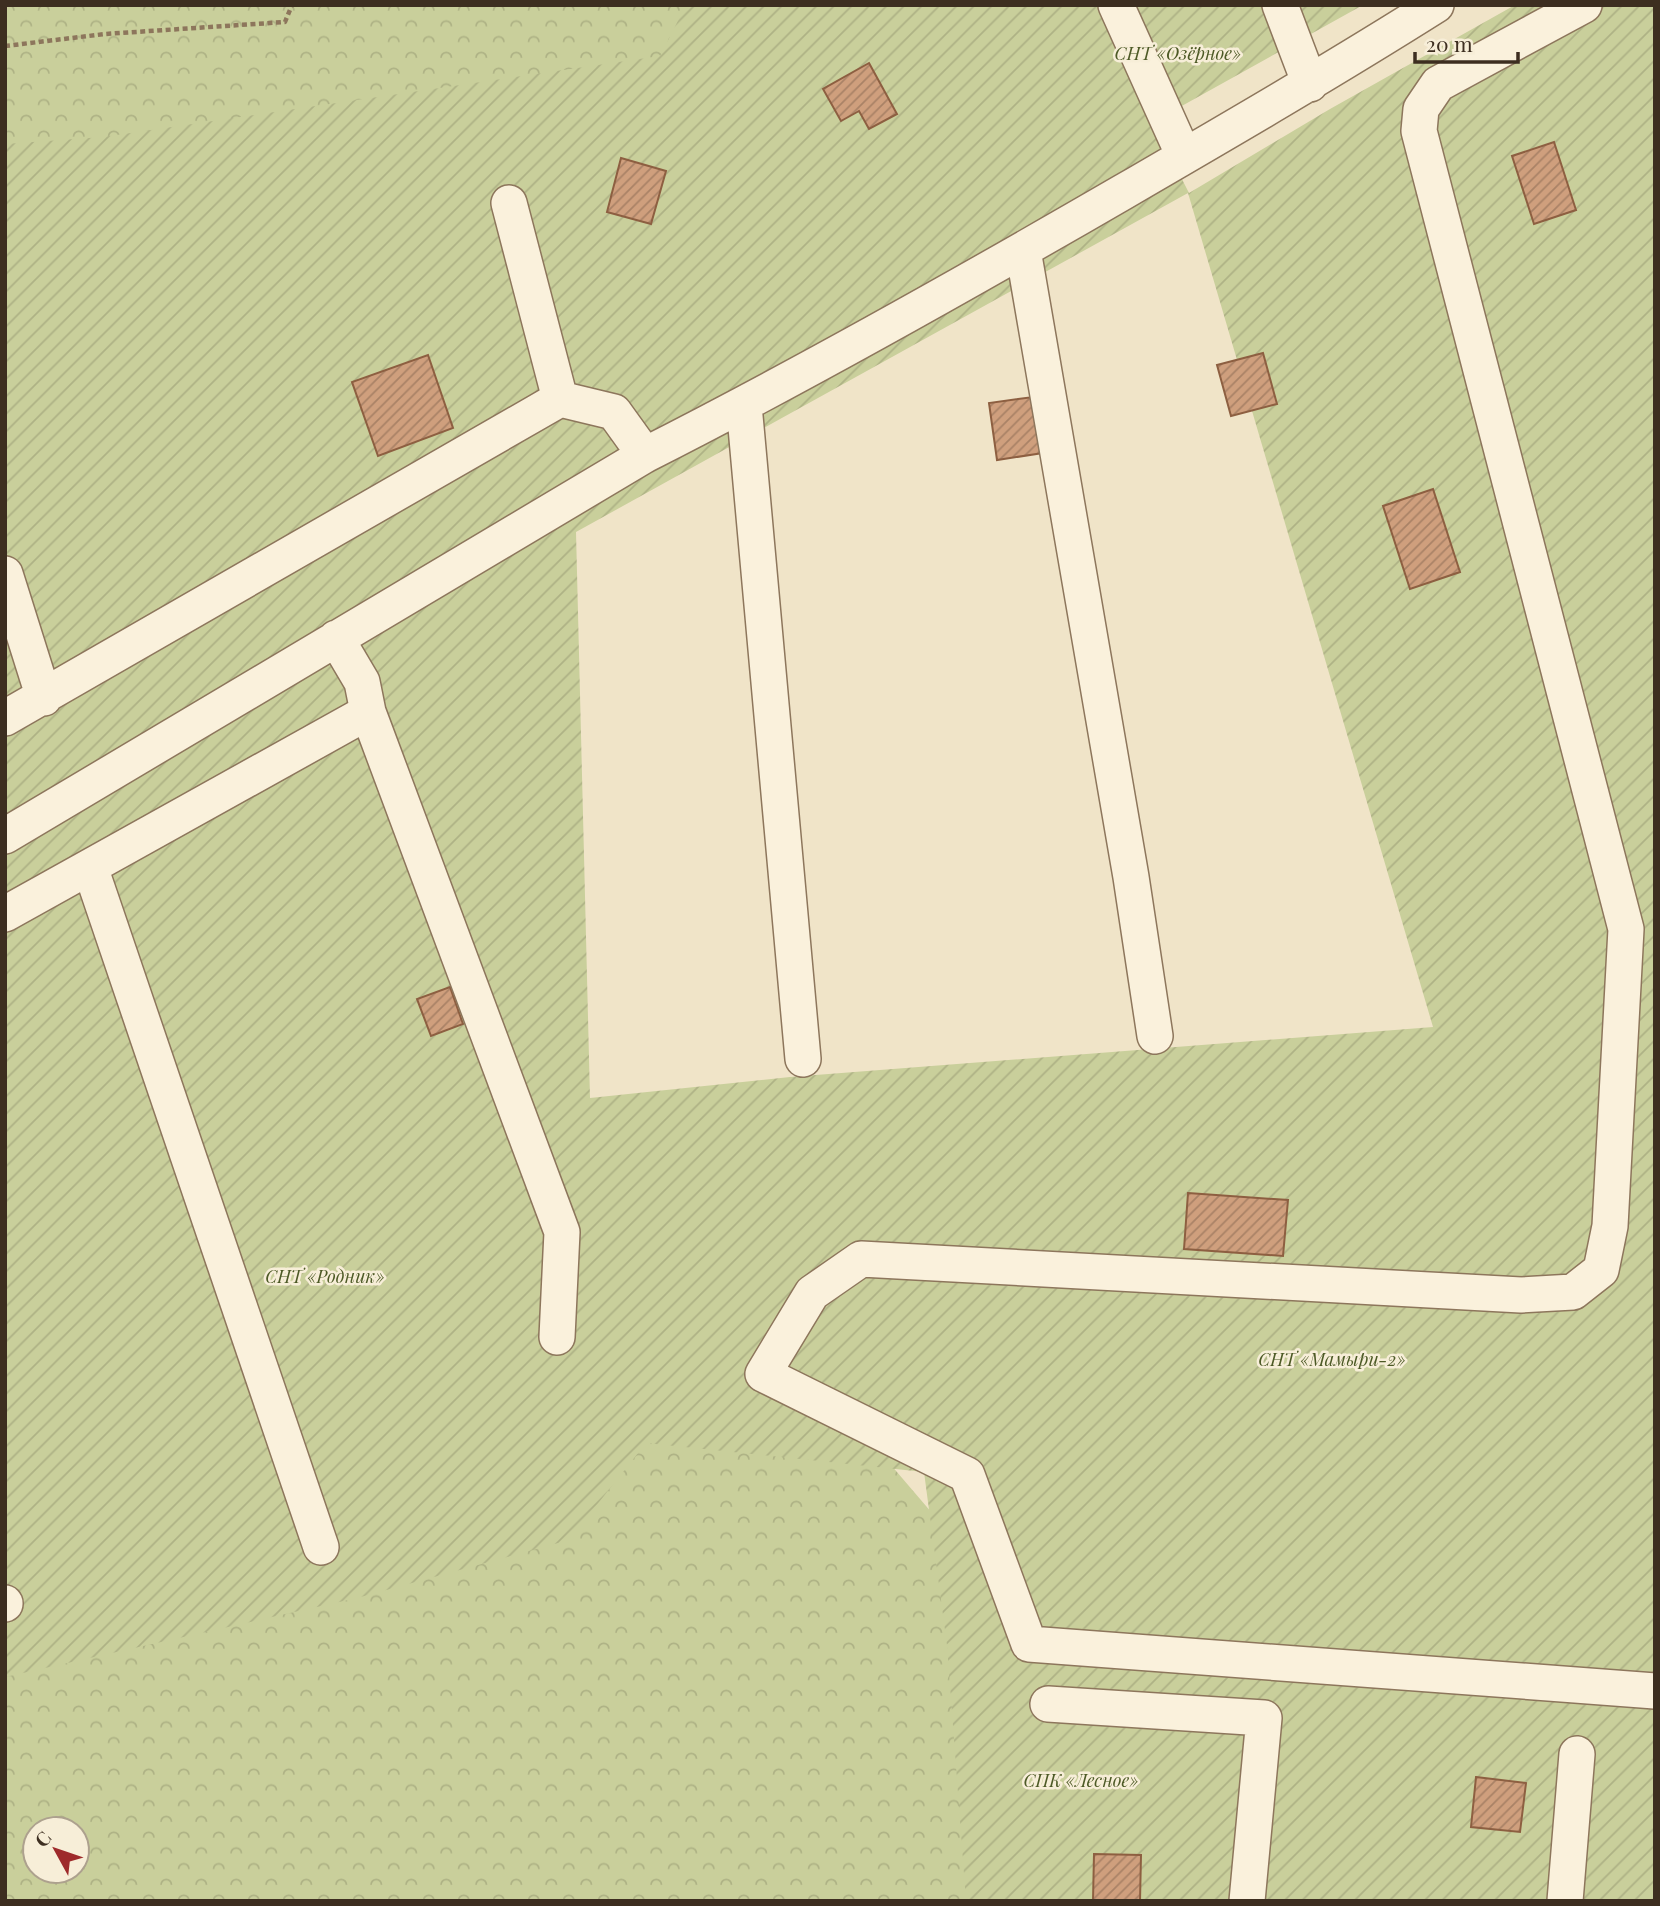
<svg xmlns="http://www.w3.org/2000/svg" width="1660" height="1906" font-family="'Playfair Display',serif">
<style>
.forest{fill:url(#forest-crowns);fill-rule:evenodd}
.garden{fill:url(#garden-furrows);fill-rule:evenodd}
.building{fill:url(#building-hatch);stroke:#8d5f41;stroke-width:2}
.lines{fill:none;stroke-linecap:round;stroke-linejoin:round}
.minor-casing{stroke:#8d765c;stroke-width:38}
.path{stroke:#8d765c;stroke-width:4.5;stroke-dasharray:5 3.5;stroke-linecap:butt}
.minor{stroke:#faf1dc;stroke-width:35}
.labels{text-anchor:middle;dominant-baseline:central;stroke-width:5;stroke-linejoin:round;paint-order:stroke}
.park-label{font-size:18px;font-style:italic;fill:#4d5a26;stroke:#f7eed8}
</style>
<defs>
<pattern id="forest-crowns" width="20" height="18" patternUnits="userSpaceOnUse" patternTransform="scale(1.75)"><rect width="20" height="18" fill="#c9cf9b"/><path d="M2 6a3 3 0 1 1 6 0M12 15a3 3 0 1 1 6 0" fill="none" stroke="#aeb285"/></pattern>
<pattern id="garden-furrows" width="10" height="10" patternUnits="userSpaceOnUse" patternTransform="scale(1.75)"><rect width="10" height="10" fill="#c9cf9b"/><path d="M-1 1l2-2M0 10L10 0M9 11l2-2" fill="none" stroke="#aeb285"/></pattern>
<pattern id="building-hatch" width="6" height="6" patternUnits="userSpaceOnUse" patternTransform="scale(1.75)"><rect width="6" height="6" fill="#cf9f7d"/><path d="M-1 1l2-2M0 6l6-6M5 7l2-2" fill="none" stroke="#a98266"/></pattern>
</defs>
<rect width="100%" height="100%" fill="#f0e4c8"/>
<path class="forest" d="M5,5H713L670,78L5,165Z
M642,1421L855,1423L962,1548L987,1901H5V1626ZM35,1829H77V1871H35Z"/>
<path class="garden" d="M686,5H1363L1153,122L1189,193L1330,109L1515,5H1655V1901H966L947,1645L924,1472L646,1443L569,1540L357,1598L5,1677V144L103,137L660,56ZM1188,193L1433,1027L790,1077L590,1098L576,532Z"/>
<path class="building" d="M869,63L897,114L869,129L859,111L841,121L823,89Z
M1554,142L1576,210L1534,224L1512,156Z
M621,158L666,171L651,224L607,212Z
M1263,353L1277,404L1231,416L1217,365Z
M428,355L453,428L378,456L352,382Z
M1041,396L1050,452L997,460L989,403Z
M1433,489L1460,572L1410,589L1383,506Z
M450,987L463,1024L431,1036L417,999Z
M1188,1193L1288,1200L1283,1256L1184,1249Z
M1476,1777L1526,1783L1520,1832L1471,1827Z
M1094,1854L1141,1855L1140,1901H1093Z"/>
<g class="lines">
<defs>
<path id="minor" d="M1116,5L1184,156
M1280,5L1310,84
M1584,5L1438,84L1421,109L1419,131L1626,929L1610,1226L1601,1270L1573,1292L1521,1295L861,1259L812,1293L763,1374L967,1475L1029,1644L1655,1691
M509,203L560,399
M1023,250L1131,877L1155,1036
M744,405L803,1059
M5,574L44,698
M368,712L562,1232L557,1337
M5,718L560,399L614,412L645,455
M5,836L645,455C807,373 966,283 1123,192C1228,131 1333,70 1436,5
M90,867L321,1547
M5,914L368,712L362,682L336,638
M5,1603V1604
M1048,1704L1264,1718L1247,1901
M1565,1901L1577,1754"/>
</defs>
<use href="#minor" class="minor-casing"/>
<path class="path" d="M5,46L105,34L285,22L292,5"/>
<use href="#minor" class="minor"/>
</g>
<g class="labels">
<g class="park-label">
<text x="1178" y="53">СНТ «Озёрное»</text>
<text x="325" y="1276">СНТ «Родник»</text>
<text x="1332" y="1359">СНТ «Мамыри-2»</text>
<text x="1081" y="1780">СПК «Лесное»</text>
</g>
</g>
<rect width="1660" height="1906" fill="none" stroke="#3d2e20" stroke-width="14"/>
<g transform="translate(56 1850) rotate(310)"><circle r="33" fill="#f7eed8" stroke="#ada18e" stroke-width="2"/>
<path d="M0-5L12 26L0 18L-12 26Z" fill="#9e2a2b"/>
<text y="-10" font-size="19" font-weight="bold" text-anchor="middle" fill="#3d2e20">С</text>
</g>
<path d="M1415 52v10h103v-10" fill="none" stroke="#3d2e20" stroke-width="3.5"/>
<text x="1426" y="52" font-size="21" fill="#3d2e20" stroke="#f7eed8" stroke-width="5" paint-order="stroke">20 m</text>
</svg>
